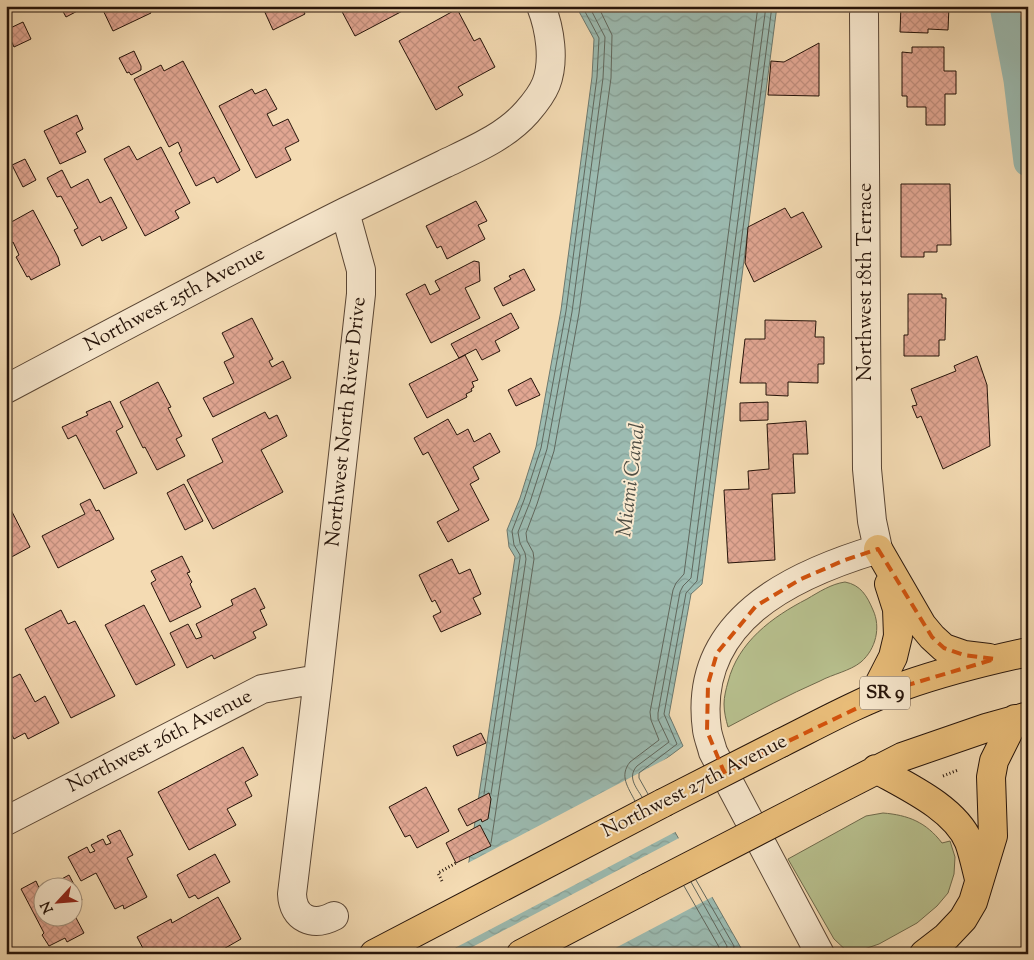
<svg xmlns="http://www.w3.org/2000/svg" width="1034" height="960" font-family="'Sorts Mill Goudy',serif">
<style>
.green{fill:#b8c18f;stroke:#6e6a4c}
.water{fill:url(#water-waves);stroke:#6c786e}
.pier{fill:#f4dbb3}
.lines{fill:none;stroke-linecap:round;stroke-linejoin:round}
.shore{stroke:#60675d;stroke-width:1}
.canal{stroke:#9cbbb1;stroke-width:29}
.building{fill:url(#building-cross-hatch);stroke:#251309}
.minor-casing{stroke:#594534;stroke-width:30}
.highway-casing{stroke:#251309;stroke-width:30}
.path{stroke:#251309;stroke-width:3;stroke-dasharray:1 2.5;stroke-linecap:butt}
.minor{stroke:#f8e8ce;stroke-width:28}
.highway{stroke:#eabe7a;stroke-width:28}
.highway-bridge-casing{stroke:#251309;stroke-width:30;stroke-linecap:butt}
.highway-bridge{stroke:#eabe7a;stroke-width:28}
.marked{fill:none;stroke:#d4520c;stroke-width:4;stroke-dasharray:10 6;stroke-linejoin:round}
.labels{text-anchor:middle;dominant-baseline:central;stroke-width:4;stroke-linejoin:round;paint-order:stroke}
.shield{fill:#f8e8ce;stroke:#645344;stroke-width:1}
.shield-label{font-size:19px;font-weight:bold;fill:#251309}
.street-label{font-size:20px;fill:#251309;stroke:#f8e8ce}
.water-label{font-size:21px;font-style:italic;fill:#4f4e44;stroke:#f8e8ce}
</style>
<defs>
<pattern id="water-waves" width="16" height="10" patternUnits="userSpaceOnUse" patternTransform="scale(1.25)"><rect width="16" height="10" fill="#9cbbb1"/><path d="M0 5q4-4 8 0t8 0" fill="none" stroke="#86a097"/></pattern>
<pattern id="building-cross-hatch" width="8" height="8" patternUnits="userSpaceOnUse" patternTransform="scale(1.25)"><rect width="8" height="8" fill="#e1a692"/><path d="M0 0l8 8M0 8l8-8" fill="none" stroke="#c18e7d"/></pattern>
</defs>
<rect width="100%" height="100%" fill="#f4dbb3"/>
<filter id="stains"><feTurbulence type="fractalNoise" baseFrequency=".004" numOctaves="4"/><feColorMatrix values="0 0 0 0 .2 0 0 0 0 .09 0 0 0 0 .02 0 0 0 .5 -.17"/></filter>
<radialGradient id="worn" r=".72"><stop offset=".6" stop-color="#630" stop-opacity="0"/><stop offset="1" stop-color="#630" stop-opacity=".3"/></radialGradient>
<path class="green" d="M845,582C861,585 867,596 873,610C881,627 876,649 861,662C850,671 833,674 820,681C788,695 758,711 728,727C726,720 724,712 724,704C724,697 726,689 728,682C738,642 772,617 807,599C819,592 831,584 845,582Z
M883,813C908,815 926,822 942,843L950,841L955,857L954,874L948,893L937,906L917,923L879,944L850,954L834,939L788,859L866,816Z"/>
<path class="water" d="M576,6H777L702,584L691,594L669,715L683,746L643,776L741,948L736,954H455L515,557L509,547L507,530L520,498L536,447L561,310L592,77L594,39Z"/>
<path class="pier" d="M679,752L646,776L677,831L453,949L466,864Z
M681,837L714,896L604,954H459Z"/>
<g class="lines">
<path class="shore" d="M484,794L520,558V555L514,545L512,531L524,500L541,448L566,311L597,77L599,38L582,6
M491,794L526,559L525,553L520,543L518,532L530,502L547,449L572,312L603,78L605,37L589,6
M648,794L639,778V773L677,744L664,714L686,593L697,581L772,6
M642,797C636,787 627,777 637,766L669,742L658,719V713L680,592L683,586L691,578L766,6
M635,801C628,787 619,776 630,762L659,740L651,720L650,712L673,590L676,583L684,574L758,6
M491,843L534,559L533,552L527,541L526,533L537,504L554,451L579,313L611,78L612,35L598,6
M696,880L734,946L733,954
M691,882L727,946L726,954
M684,886L719,947V954"/>
<path class="canal" d="M1004,6L1018,80L1028,162"/>
</g>
<path class="building" d="M60,6H87L66,17Z
M101,6H148L151,13L113,31Z
M262,6H301L305,14L273,30Z
M339,6H412L355,36Z
M901,6H949L948,30L928,29V33L900,32Z
M457,9L474,41L480,38L495,67L458,87L463,95L436,110L399,41Z
M23,22L31,39L14,47L6,30Z
M819,43V96L768,95L771,61L784,62Z
M912,47H944V71H956V94H945V125H926V107H907V96H902V52L912,53Z
M134,51L141,66V70L131,75L129,72L127,73L119,58Z
M183,61L240,170L217,183L214,177L196,186L179,153L182,151L178,142L169,147L134,79L161,65L164,71Z
M252,89L255,94L266,89L277,109L267,114L273,126L288,119L299,141L285,148L291,160L256,178L219,106Z
M77,115L83,129L76,133L86,152L60,164L44,131Z
M129,146L137,160L161,147L190,203L175,211L179,218L145,236L104,159Z
M25,159L36,180L23,187L12,165Z
M62,170L71,188L88,179L100,203L111,197L127,228L102,241L100,236L82,246L74,230L78,228L61,196L57,197L47,178Z
M901,184H950L951,245H937V252H924V257H901Z
M476,201L487,221L478,225L485,239L447,259L441,246L437,248L426,226Z
M785,208L791,218L803,212L822,247L754,282L745,263L748,227Z
M33,210L58,257L60,265L31,280L29,276L27,277L16,257L19,255L13,242L6,246V225Z
M474,261L479,262L480,281L465,288L480,318L431,343L406,294L425,284L430,295L440,290L435,281Z
M524,269L535,290L503,306L494,288L511,279L509,276Z
M908,294H942V298H946L945,340H939V356H904V335H908Z
M511,313L519,328L495,341L500,351L482,360L476,349L459,358L451,344Z
M252,318L273,359L269,361L272,367L283,361L291,378L213,417L203,398L234,383L224,362L234,357L222,333Z
M765,320L816,321L815,337H824V364H818V383L788,382V396L766,395V383H740L745,339H765Z
M465,355L478,380L472,382L474,387L471,389L472,391L466,394L467,397L427,418L409,384Z
M977,356L987,385L990,446L943,469L921,416L917,418L912,406L917,405L911,389L956,371L954,366Z
M531,378L540,395L516,406L508,390Z
M158,382L171,407L168,408L182,436L176,439L185,456L157,470L145,447L143,448L120,402Z
M110,401L123,427L116,431L137,473L104,489L76,435L68,439L62,427L88,415L86,412Z
M768,402V420L740,421V403Z
M265,412L269,419L277,415L287,436L261,450L283,492L213,529L187,480L223,462L212,439Z
M448,419L457,435L468,429L474,442L490,433L500,452L473,467L479,479L470,484L489,520L448,542L437,522L459,510L428,452L423,455L414,438Z
M806,421L808,454H793L795,493L772,494L775,560L728,563L724,490L749,489L748,471L769,469L767,424Z
M184,484L203,521L185,530L167,493Z
M90,499L96,511L99,510L114,539L58,568L42,536L85,514L80,504Z
M6,500L30,547L6,560Z
M182,556L190,572L187,573L192,582L190,584L201,607L170,622L151,583L156,580L151,571Z
M452,559L459,574L470,569L481,594L473,598L481,614L441,632L433,616L441,612L435,600L432,602L419,575Z
M255,588L265,608L260,610L267,625L253,632L256,638L214,659L212,655L187,668L170,633L188,624L196,639L202,637L196,624L233,605L231,600Z
M144,605L175,665L136,685L105,625Z
M61,610L68,624L75,621L115,696L71,718L25,629Z
M20,674L35,702L45,696L59,723L28,739L25,733L14,739L6,724V681Z
M481,733L486,743L457,756L453,746Z
M243,747L258,775L245,782L252,796L227,809L236,825L189,850L158,792Z
M426,787L449,831L417,848L410,835L405,837L389,807Z
M489,793L491,799L488,819L482,822L481,819L467,826L458,809Z
M480,825L491,846L456,863L446,843Z
M120,830L133,855L127,858L147,897L124,909L123,905L115,909L96,873L81,881L68,857L87,847L90,853L95,851L91,845L103,839L106,845L111,843L107,836Z
M215,854L230,882L198,899L195,895L189,898L177,875Z
M69,875L82,900L72,905V888H45Z
M36,881L40,890L42,889V918H69L70,919L75,916L84,933L67,942L65,938L49,946L42,935L44,933L21,889Z
M218,897L241,939L215,954H146L137,937L171,919L172,923Z"/>
<g class="lines">
<defs>
<path id="minor" d="M6,389C119,329 231,269 345,212C378,196 411,180 444,164C473,150 505,137 527,112C534,104 542,94 546,84C555,61 550,29 541,6
M6,821L262,689L318,679
M334,916C313,927 293,919 292,894L318,679L361,294V270L345,212
M820,954L713,752C711,744 708,737 707,730C692,621 791,575 878,549L872,521L867,469L864,14"/>
<path id="highway" d="M878,549L922,625L932,637L944,648L964,655L989,658
M872,698L893,657L898,636L897,609L889,584
M781,743C821,723 861,701 903,686C943,672 986,661 1028,652
M876,769C906,786 955,808 969,842C973,853 976,867 979,879
M814,802L902,757L986,728L1025,717
M374,954L663,803
M521,954L649,887
M924,954L946,937L963,919L973,902L993,836L991,777L994,761L1015,719"/>
</defs>
<use href="#minor" class="minor-casing"/>
<use href="#highway" class="highway-casing"/>
<path class="path" d="M943,776L958,770
M442,881L438,873L456,863"/>
<use href="#minor" class="minor"/>
<use href="#highway" class="highway"/>
<defs>
<path id="highway-bridge" d="M663,803L781,743
M649,887L814,802"/>
</defs>
<use href="#highway-bridge" class="highway-bridge-casing"/>
<use href="#highway-bridge" class="highway-bridge"/>
</g>
<path class="marked" d="M878,549L932,637L944,648L964,655L995,659L901,687L724,772L707,731L708,684L717,653L756,606L801,579L845,560Z"/>
<g class="labels">
<rect class="shield" x="860" y="676.5" width="50" height="33" rx="4"/>
<g class="shield-label">
<text x="885" y="693">SR 9</text>
</g>
<g class="street-label">
<text transform="translate(866 282) rotate(-90)">Northwest 18th Terrace</text>
<text transform="translate(175 300) rotate(-28)">Northwest 25th Avenue</text>
<text transform="translate(347 422) rotate(-84)">Northwest North River Drive</text>
<text transform="translate(160 742) rotate(-27)">Northwest 26th Avenue</text>
<text transform="translate(695 787) rotate(-27)">Northwest 27th Avenue</text>
</g>
<g class="water-label">
<text transform="translate(632 480) rotate(-83)">Miami Canal</text>
</g>
</g>
<rect width="1034" height="960" fill="none" stroke="#f4dbb3" stroke-width="25"/>
<rect x="8" y="8" width="1019" height="945" fill="none" stroke="#251309" stroke-width="2.5"/>
<rect x="12" y="12" width="1009" height="935" fill="none" stroke="#251309"/>
<g transform="translate(58 902) rotate(244)"><circle r="24" fill="#f8e8ce" stroke="#a4937f"/>
<path d="M0-4L9 19L0 12L-9 19Z" fill="#8f2418"/>
<text y="-8" font-size="14" font-weight="bold" text-anchor="middle" fill="#251309">N</text>
</g>
<rect width="100%" height="100%" filter="url(#stains)"/>
<rect width="100%" height="100%" fill="url(#worn)"/>
</svg>
